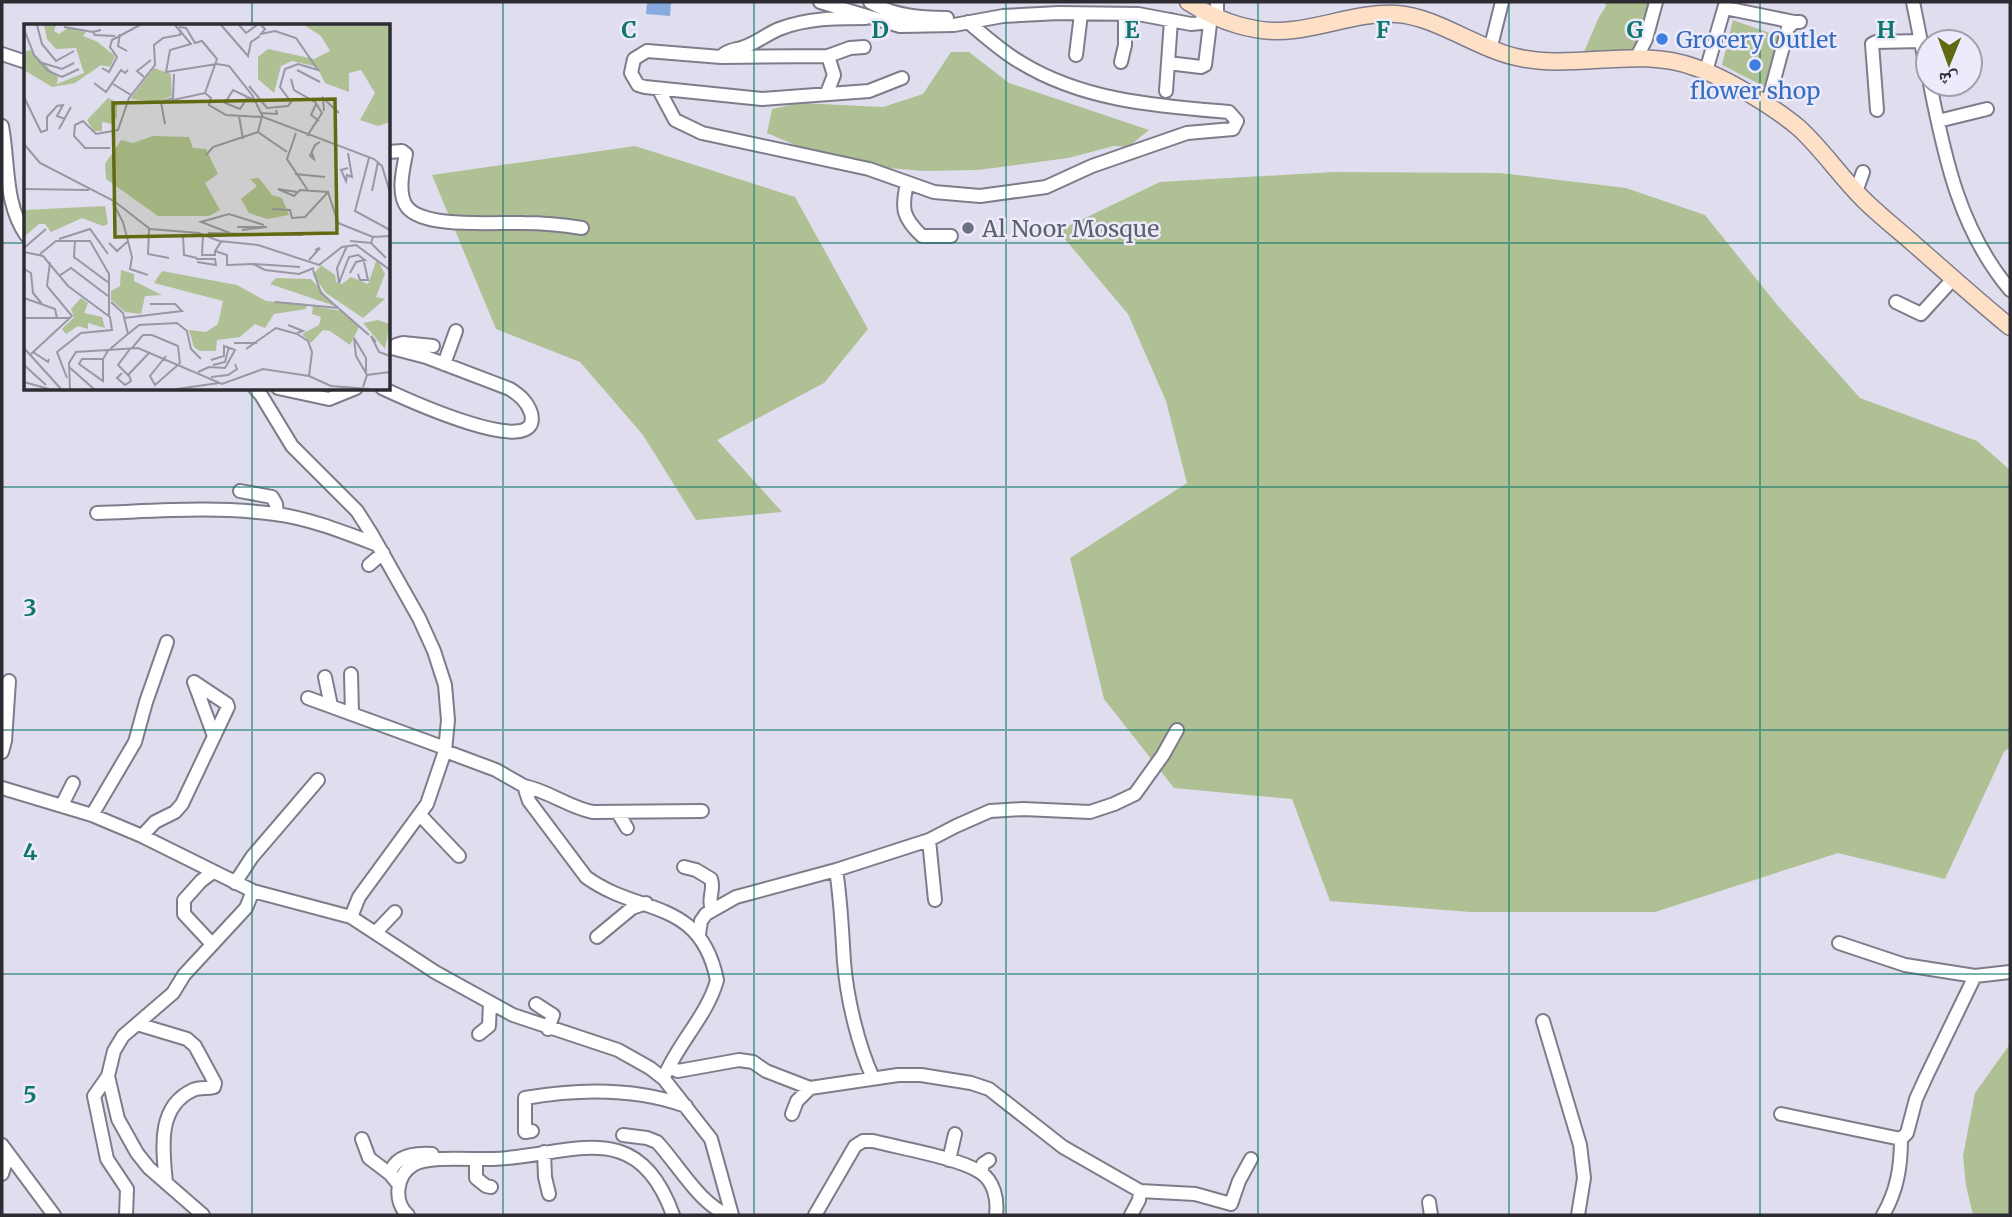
<svg xmlns="http://www.w3.org/2000/svg" width="2012" height="1217" font-family="Merriweather,'Noto Naskh Arabic',serif">
<style>
.green{fill:#afc094}
.water{fill:#87abdf}
.lines{fill:none;stroke-linecap:round;stroke-linejoin:round}
.minor-casing{stroke:#7e7c8b;stroke-width:16}
.secondary-casing{stroke:#7e7c8b;stroke-width:19}
.minor{stroke:#fff;stroke-width:12}
.secondary{stroke:#fde0c6;stroke-width:16}
.grid{fill:none;stroke:#0f766e;stroke-width:2;stroke-opacity:0.55}
.shop-dot{fill:#3f7fe0;stroke:#edebfb;stroke-width:2.5}
.worship-dot{fill:#6b7280;stroke:#edebfb;stroke-width:2.5}
.labels{text-anchor:middle;dominant-baseline:central;stroke-width:5;stroke-linejoin:round;paint-order:stroke}
.shop-label{font-size:23px;fill:#366cbe;stroke:#edebfb;text-anchor:start}
.worship-label{font-size:23px;fill:#5b616d;stroke:#edebfb;text-anchor:start}
.inset-road{fill:none;stroke:#9897a3;stroke-width:2}
.view{fill:#616a10;fill-opacity:0.15;stroke:#616a10;stroke-width:3.5}
.inset-edge{fill:none;stroke:#2d2c33;stroke-width:3.5}
.grid-label{font-size:23px;text-anchor:middle;font-weight:bold;fill:#0f766e;stroke:#edebfb;stroke-width:5;stroke-linejoin:round;paint-order:stroke}
</style>
<rect width="100%" height="100%" fill="#e0deee"/>
<path class="green" d="M1605,2H1652L1641,40L1635,50L1583,54L1599,17L1606,6Z
M1733,20L1781,37L1765,87L1722,65Z
M951,52H969L1009,83L1149,130L1128,147L1114,146L1068,158L978,170L924,171L876,167L809,151L767,133L772,109L800,103L883,107L923,94Z
M635,146L795,197L868,329L824,383L717,440L782,512L696,520L643,435L580,362L496,329L432,175Z
M1333,172L1500,173L1626,188L1705,215L1778,306L1860,398L1977,441L2010,470V747L2004,752L1945,879L1838,853L1655,912H1470L1330,901L1292,799L1174,788L1104,699L1070,558L1187,483L1166,401L1128,314L1058,231L1160,182Z
M2010,1044V1215H1973L1966,1186L1963,1156L1975,1093Z"/>
<path class="water" d="M647,2H671L670,16L646,14Z"/>
<g class="lines">
<defs>
<path id="minor" d="M820,2L900,26L954,25L1003,16L1059,13L1138,14L1191,24L1201,23L1204,12
M870,2C894,16 920,18 947,18
M1913,2L1928,77
M1725,8L1794,22
M1217,17V2
M864,47L850,48L828,56L721,57L647,51L634,59L631,73L638,85L645,87L762,99L869,91L902,78
M1490,50L1502,2
M2,54L26,62
M724,54C731,49 736,50 744,47C756,43 767,34 779,29C807,18 836,18 866,18
M1076,55L1081,14
M1636,59L1646,39L1656,2
M1121,62L1125,45V14
M1168,63L1201,67L1205,65L1211,16
M1706,71L1726,2
M1930,84C1945,160 1960,230 2010,290
M659,90L675,120L702,133L869,169L934,192L980,196L1046,187L1092,166L1187,133L1233,129L1237,121L1229,112C1158,106 1083,101 1020,62C1001,51 985,36 968,22
M1166,91L1171,20
M827,93L834,75L828,56
M1767,106L1788,28L1794,22H1800
M1877,110L1872,44L1876,42L1921,41
M1938,121L1987,109
M2,126C9,163 4,203 26,235
M388,152L402,151L406,154C403,169 397,194 407,207C424,229 497,222 523,223C543,223 563,225 582,228
M907,184C901,209 903,218 922,236H951
M1856,192L1863,172
M1896,302L1921,314L1953,279
M396,345L403,343L433,346
M444,364L456,331
M255,388L261,395L292,446L357,511L371,533L419,618L434,651L445,685L448,720L445,751L427,804L359,897L351,917
M278,388L329,399L356,388
M382,388C397,395 544,464 531,413C527,401 519,395 510,389L426,357L388,347
M240,491L272,497L276,504L277,514
M97,513C156,511 216,506 275,514C309,518 346,533 378,545
M369,565L383,553
M351,674L352,713
M325,677L331,706
M308,698L445,748
M445,751L496,770L524,786L529,801L586,877C639,916 700,897 717,980C708,1014 680,1041 666,1073
M2,752L5,741L9,681
M524,786C549,791 570,808 593,812L702,811
M2,788L92,815L142,836L253,891L351,917L435,972L513,1015L618,1050L650,1068L664,1079L711,1139L732,1215
M62,805L73,783
M618,813L627,828
M92,815L135,742L146,702L167,642
M420,815L459,856
M142,836L155,822L175,812L182,804L228,707L227,704L194,682L214,736
M929,840L935,900
M684,867L696,870L711,879C715,890 707,899 712,910
M836,870C841,901 842,931 844,962C847,999 858,1045 873,1078
M235,883L252,857L318,780
M376,932L395,912
M699,934L701,921L706,914L736,897L836,870L929,840L956,826L990,811L1023,809L1090,812L1114,804L1135,794L1163,755L1177,730
M597,937L632,908L646,903
M1839,943L1905,965L1975,976
M212,944L184,914V900L201,881L213,872
M536,1004L553,1015L548,1029
M1543,1021L1580,1145L1584,1178L1578,1215
M137,1024L187,1039L195,1046L215,1083L214,1087C207,1089 200,1087 193,1090C156,1107 163,1150 166,1183
M479,1034L489,1026L490,1003
M669,1067L678,1071L739,1060L753,1062L766,1071L810,1088L898,1075H921L971,1083L989,1089L1063,1147L1140,1191L1139,1200L1131,1215
M108,1076L94,1096L107,1159L127,1189L126,1215
M792,1114L797,1101L810,1088
M1781,1114L1901,1139
M532,1131L525,1132V1098C577,1089 636,1088 686,1106
M623,1135L647,1138L657,1142C677,1163 702,1208 730,1215
M362,1139L369,1158L390,1174
M2,1145L54,1215
M544,1152L545,1177L549,1194
M476,1159V1178L486,1186L491,1187
M949,1160L955,1134
M981,1172L983,1164L989,1160
M2,1174L8,1154
M399,1185L390,1174C395,1155 416,1153 432,1154
M1140,1191L1195,1194L1231,1204L1239,1181L1251,1159
M1429,1202L1431,1215
M203,1215L149,1168L137,1153L118,1119L108,1076L114,1051L123,1036L173,993L184,975L246,908L253,891
M408,1215C393,1202 396,1175 413,1165C429,1155 474,1160 493,1159C571,1156 637,1114 673,1215
M815,1215L855,1146L863,1141H873C900,1148 959,1158 980,1172C994,1181 998,1199 996,1215
M1883,1215C1897,1191 1901,1167 1901,1139L1907,1133L1916,1099L1926,1077L1975,976L2010,972"/>
<path id="secondary" d="M1188,2C1218,21 1256,35 1293,30C1328,26 1361,12 1397,14C1437,17 1476,48 1516,57C1574,71 1637,46 1694,67C1725,77 1774,107 1799,128C1822,149 1840,176 1863,199C1879,215 1897,229 1914,244C1946,272 1977,300 2010,327"/>
</defs>
<use href="#minor" class="minor-casing"/>
<use href="#secondary" class="secondary-casing"/>
<use href="#minor" class="minor"/>
<use href="#secondary" class="secondary"/>
</g>
<path class="grid" d="M252,2V26M503,2V1215M754,2V1215M1006,2V1215M1258,2V1215M1509,2V1215M1760,2V1215M2,243H26M388,243H2010M252,388V1215M2,487H2010M2,730H2010M2,974H2010"/>
<g class="shop-dot">
<circle cx="1662" cy="39" r="7"/>
<circle cx="1755" cy="65" r="7"/>
</g>
<circle class="worship-dot" cx="968" cy="228" r="7"/>
<g class="labels">
<g class="shop-label">
<text x="1676" y="39">Grocery Outlet</text>
<text x="1755" y="90" text-anchor="middle">flower shop</text>
</g>
<g class="worship-label">
<text x="982" y="228">Al Noor Mosque</text>
</g>
</g>
<g transform="translate(24 24)">
<rect width="366" height="366" fill="#e0deee"/>
<path d="M20,1H32L30,7L35,10L44,4L62,8L59,12L74,18L91,32L86,43L77,41L51,59L28,63L0,46V28L6,26L34,53L33,60L60,49L52,24L32,25L23,15ZM280,1H366V98L354,102L336,96L351,69L337,46L325,49V68L301,59L293,43L268,37L257,42L250,69L234,55V33L244,25L290,35L306,27L297,12ZM130,44L147,50L148,72L134,78L106,75ZM84,74L93,78V93L88,100L78,98V107H70L63,96ZM129,112L165,113L169,124L182,125L194,150L181,159L196,186L185,192H134L82,155L81,140L97,116L109,119ZM235,154L248,171L258,174L265,191L243,195L225,189L217,175L233,162L226,155ZM81,182L84,200L79,202L58,194L27,208L21,200H15L0,213V186ZM353,235L361,250L352,273L361,275L339,294L302,269L289,251L297,241L311,251L312,258L318,260L327,253L344,260ZM97,246L110,250V257L138,271L121,272L117,290L101,288L87,276V267L96,262ZM138,247L213,261L242,277L283,280L282,285L250,290L241,304L231,300L216,313L193,316L192,327H176L170,323L165,306L182,308L194,300L199,277L130,259ZM252,254L287,255L311,282L246,260ZM57,274L64,279L60,289L78,293L81,304L64,299V305L54,302L42,310L38,305L50,293L47,285ZM289,282L318,287L335,303L326,321L306,307L299,306L287,319L278,310L295,301L297,293L288,290ZM354,296L366,300L361,325L339,299Z" fill="#afc094"/>
<path class="inset-road" d="M13,1L18,20L32,37L50,27M151,1L167,20L146,26L142,48L193,40L205,42L228,71L239,93L350,135L358,142L366,169M197,1L224,32L227,18L236,12M215,1L222,9L233,1M40,3L69,8M155,3L162,4L171,19L178,17L193,35L181,69M0,5L10,31L24,47L38,53L55,45M77,6L69,8L71,11L91,12M96,10L94,22L103,27M15,38L38,45L50,39M78,44L85,48L93,33L86,23L88,16L116,1M273,46L296,58M150,50L149,76L181,69L187,74L185,81L202,91L237,93M120,53L113,47L127,36M267,55L270,66L291,78L298,89L283,112M70,59L82,68L97,46L101,49L104,46M89,60L107,71M225,62L243,84L264,82L267,78L256,63L261,45L274,40L294,46L272,14L251,7L237,10L241,5L237,1M0,73L17,108L23,106V93L33,82L39,81L33,92L41,95M223,74L216,85L201,79L209,66L230,76M292,80L287,91L295,97M300,87L299,74L315,89M236,89L253,90L252,86M215,92L219,115M238,92L234,108L263,128M141,100L137,78L149,74M35,105L47,83M272,109L263,135L285,168M0,120L16,139L90,177L126,205L175,209L195,217L234,221L295,241L318,223L332,221L366,246M86,124H61L50,112L51,101L59,97L72,110L94,106L105,74L131,41L130,21L139,14L156,11L157,6M288,129L290,135L286,132L291,121L296,118M182,131L189,123L234,108M345,134L331,187L366,206M324,144L317,146L322,157L323,151L328,153L324,129M271,150L301,153M0,165L65,166M348,167L354,138M273,168L254,165L270,172L276,166L304,168L314,199L349,213M89,179L99,198L108,233L106,245L124,251M248,185L266,186L268,194L281,193L304,168M213,203H243L218,206M125,205L124,230L145,234M184,209L279,211M206,209L177,198L205,190L240,201M159,211L160,231L173,234M179,211L178,231H191V227M35,215L66,205L84,230M51,216L50,233L85,259M326,217L347,219L349,213L366,212M197,218L191,227L203,231V241L229,240M85,219L93,227L103,218M347,219L362,234M323,222L313,244L315,259L325,233L334,231L341,236L332,238L326,249M0,224L22,205M0,228L19,232L44,262L86,293L88,306L57,309L33,328L43,354M16,230L32,217H66L85,250V291M172,235H191L192,241L173,238M285,236L296,224L291,226M276,243L229,240L241,246L275,250L290,244M0,245L7,249L9,269L18,280M289,246L297,269L345,311M334,250L336,256H344L340,238M35,252L47,244L84,272M0,274L31,285L33,294M251,278L315,284M0,294H46M100,294L158,287L151,280H126M264,301L279,307L273,309M104,310L115,301L153,299L163,307L167,325L177,335M352,318L347,312L355,328L366,332M210,319H233M0,324L37,365M108,324L119,311H128L154,322L156,340M86,325L104,310L99,289L87,278M106,325L94,341L104,351L126,328M222,325L252,304L273,310L284,317L288,328L285,352M9,328L24,338L25,335M7,330L48,292L23,262L26,238M142,332L126,352L131,361L155,340M79,335V357L55,340L58,335H79L85,325M0,341L22,361M189,341L201,338L205,323M45,343L70,365M174,348L185,343L201,344L211,326L200,322V332L187,336M342,348V334L330,314L332,332L343,351M98,349L93,354L101,361L107,357L105,351M187,353L204,351L213,345L211,340M0,358L25,365M339,363L343,351L366,348M46,365L45,339L52,328L114,324L198,360L239,345L285,352L307,362L345,365M153,365L195,359"/>
<path class="view" d="M311,75L313,209L91,213L89,79Z"/>
<rect width="366" height="366" class="inset-edge"/>
</g>
<g class="grid-label">
<text x="629" y="38">C</text>
<text x="880" y="38">D</text>
<text x="1132" y="38">E</text>
<text x="1383" y="38">F</text>
<text x="1635" y="38">G</text>
<text x="1886" y="38">H</text>
<text x="30" y="616">3</text>
<text x="30" y="860">4</text>
<text x="30" y="1103">5</text>
</g>
<rect width="2012" height="1217" fill="none" stroke="#2d2c33" stroke-width="7"/>
<g transform="translate(1949 63) rotate(181)"><circle r="33" fill="#edebfb" stroke="#a09fab" stroke-width="2"/>
<path d="M0-5L12 26L0 18L-12 26Z" fill="#616a10"/>
<text y="-10" font-size="19" font-weight="bold" text-anchor="middle" fill="#2d2c33">ش</text>
</g>
</svg>
